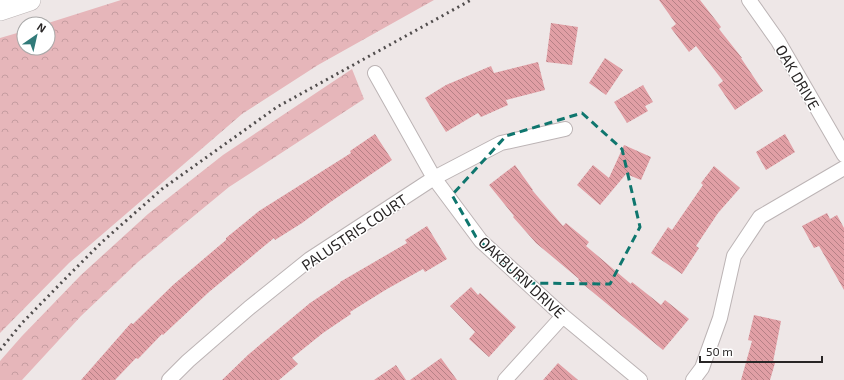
<svg xmlns="http://www.w3.org/2000/svg" width="844" height="380" font-family="'Exo 2',sans-serif">
<style>
.forest{fill:url(#forest-crowns)}
.building{fill:url(#building-back-hatch)}
.lines{fill:none;stroke-linecap:round;stroke-linejoin:round}
.minor-casing{stroke:#bcb4b5;stroke-width:16}
.primary-casing{stroke:#bcb4b5;stroke-width:22}
.minor{stroke:#fff;stroke-width:14}
.primary{stroke:#fff;stroke-width:21}
.rail{stroke:#514d4d;stroke-width:3;stroke-dasharray:2 4;stroke-linecap:butt}
.marked{fill:none;stroke:#0f766e;stroke-width:3;stroke-dasharray:8 5;stroke-linejoin:round}
.labels{text-anchor:middle;dominant-baseline:central;stroke-width:3;stroke-linejoin:round;paint-order:stroke}
.street-label{font-size:15px;fill:#282525;stroke:#fff}
</style>
<defs>
<pattern id="forest-crowns" width="20" height="18" patternUnits="userSpaceOnUse"><rect width="20" height="18" fill="#e6b6ba"/><path d="M2 6a3 3 0 1 1 6 0M12 15a3 3 0 1 1 6 0" fill="none" stroke="#c59ca0"/></pattern>
<pattern id="building-back-hatch" width="6" height="6" patternUnits="userSpaceOnUse"><rect width="6" height="6" fill="#e19fa5"/><path d="M-1 5l2 2M0 0l6 6M5-1l2 2" fill="none" stroke="#b68186"/></pattern>
</defs>
<rect width="100%" height="100%" fill="#eee7e7"/>
<path class="forest" d="M121,0H434L318,65L242,114L69,263L0,333V38L24,31V48H48V24H45Z
M352,69L364,99L229,187L138,262L81,316L22,380H0V361L22,336L81,275L148,214L223,155Z"/>
<path class="building" d="M659,0H700L721,27L719,29L742,58H741L763,91L735,110L718,85L723,81L696,46L689,52L671,28L676,24Z
M551,23L578,27L572,65L546,62Z
M605,58L623,70L606,95L589,83Z
M538,62L545,90L506,100L508,105L481,117L478,113L446,132L425,98L446,85L491,66L494,73Z
M643,85L653,102L645,106L648,111L627,123L614,102Z
M375,134L392,160L329,203L302,223L275,240L274,238L209,292L163,335L162,334L138,359L136,358L115,380H81L131,323L133,324L173,285L226,240V238L259,211L351,153L350,151Z
M785,134L795,152L766,170L756,152Z
M624,145L651,157L641,180L626,174L600,205L577,185L593,165L609,178Z
M515,165L533,190H532L563,226L566,223L589,242L586,246L631,284L632,282L661,305L665,300L689,319L663,350L578,280L579,279L536,243L513,217L514,216L489,185Z
M714,166L740,188L718,213L696,246L699,248L682,274L651,253L668,227L672,230L703,185L701,183Z
M827,213L830,219L837,215L844,228V290L819,246L814,248L802,226Z
M427,226L447,259L425,272L423,269L387,289L350,312L351,314L323,333L292,358L298,364L279,380H222L249,354L310,303L340,283V282L407,243L405,240Z
M471,287L478,295L480,293L516,327L489,357L469,339L475,332L450,306Z
M754,315L781,321L773,362L775,363L770,380H741L752,341L748,340Z
M441,358L457,380H410Z
M558,363L578,380H543Z
M396,365L406,380H374Z"/>
<g class="lines">
<defs>
<path id="minor" d="M749,0L778,41L844,155
M375,73L434,178L481,241L563,316L640,380
M169,380L188,361L249,308L310,259L434,178L501,143L565,129
M505,380L563,316
M693,380L702,368L720,318L734,256L760,217L844,168"/>
<path id="primary" d="M0,10L30,0"/>
</defs>
<use href="#minor" class="minor-casing"/>
<use href="#primary" class="primary-casing"/>
<use href="#minor" class="minor"/>
<use href="#primary" class="primary"/>
<path class="rail" d="M0,350L22,323L65,279L102,242L162,189L277,107L471,0"/>
</g>
<path class="marked" d="M582,113L622,149L640,227L610,284L522,283L476,237L452,195L506,136Z"/>
<g class="labels">
<g class="street-label">
<text transform="translate(798 77) rotate(60)">OAK DRIVE</text>
<text transform="translate(354 232) rotate(-34)">PALUSTRIS COURT</text>
<text transform="translate(522 277) rotate(43)">OAKBURN DRIVE</text>
</g>
</g>
<g transform="translate(36 36) rotate(34)"><circle r="19" fill="#ffffff" stroke="#a9a8a8"/>
<path d="M0-3L7 15L0 10L-7 15Z" fill="#317a79"/>
<text y="-6" font-size="11" font-weight="bold" text-anchor="middle" fill="#282525">N</text>
</g>
<path d="M700 356v6h122v-6" fill="none" stroke="#282525" stroke-width="2"/>
<text x="706" y="356" font-size="12" fill="#282525" stroke="#ffffff" stroke-width="3" paint-order="stroke">50 m</text>
</svg>
